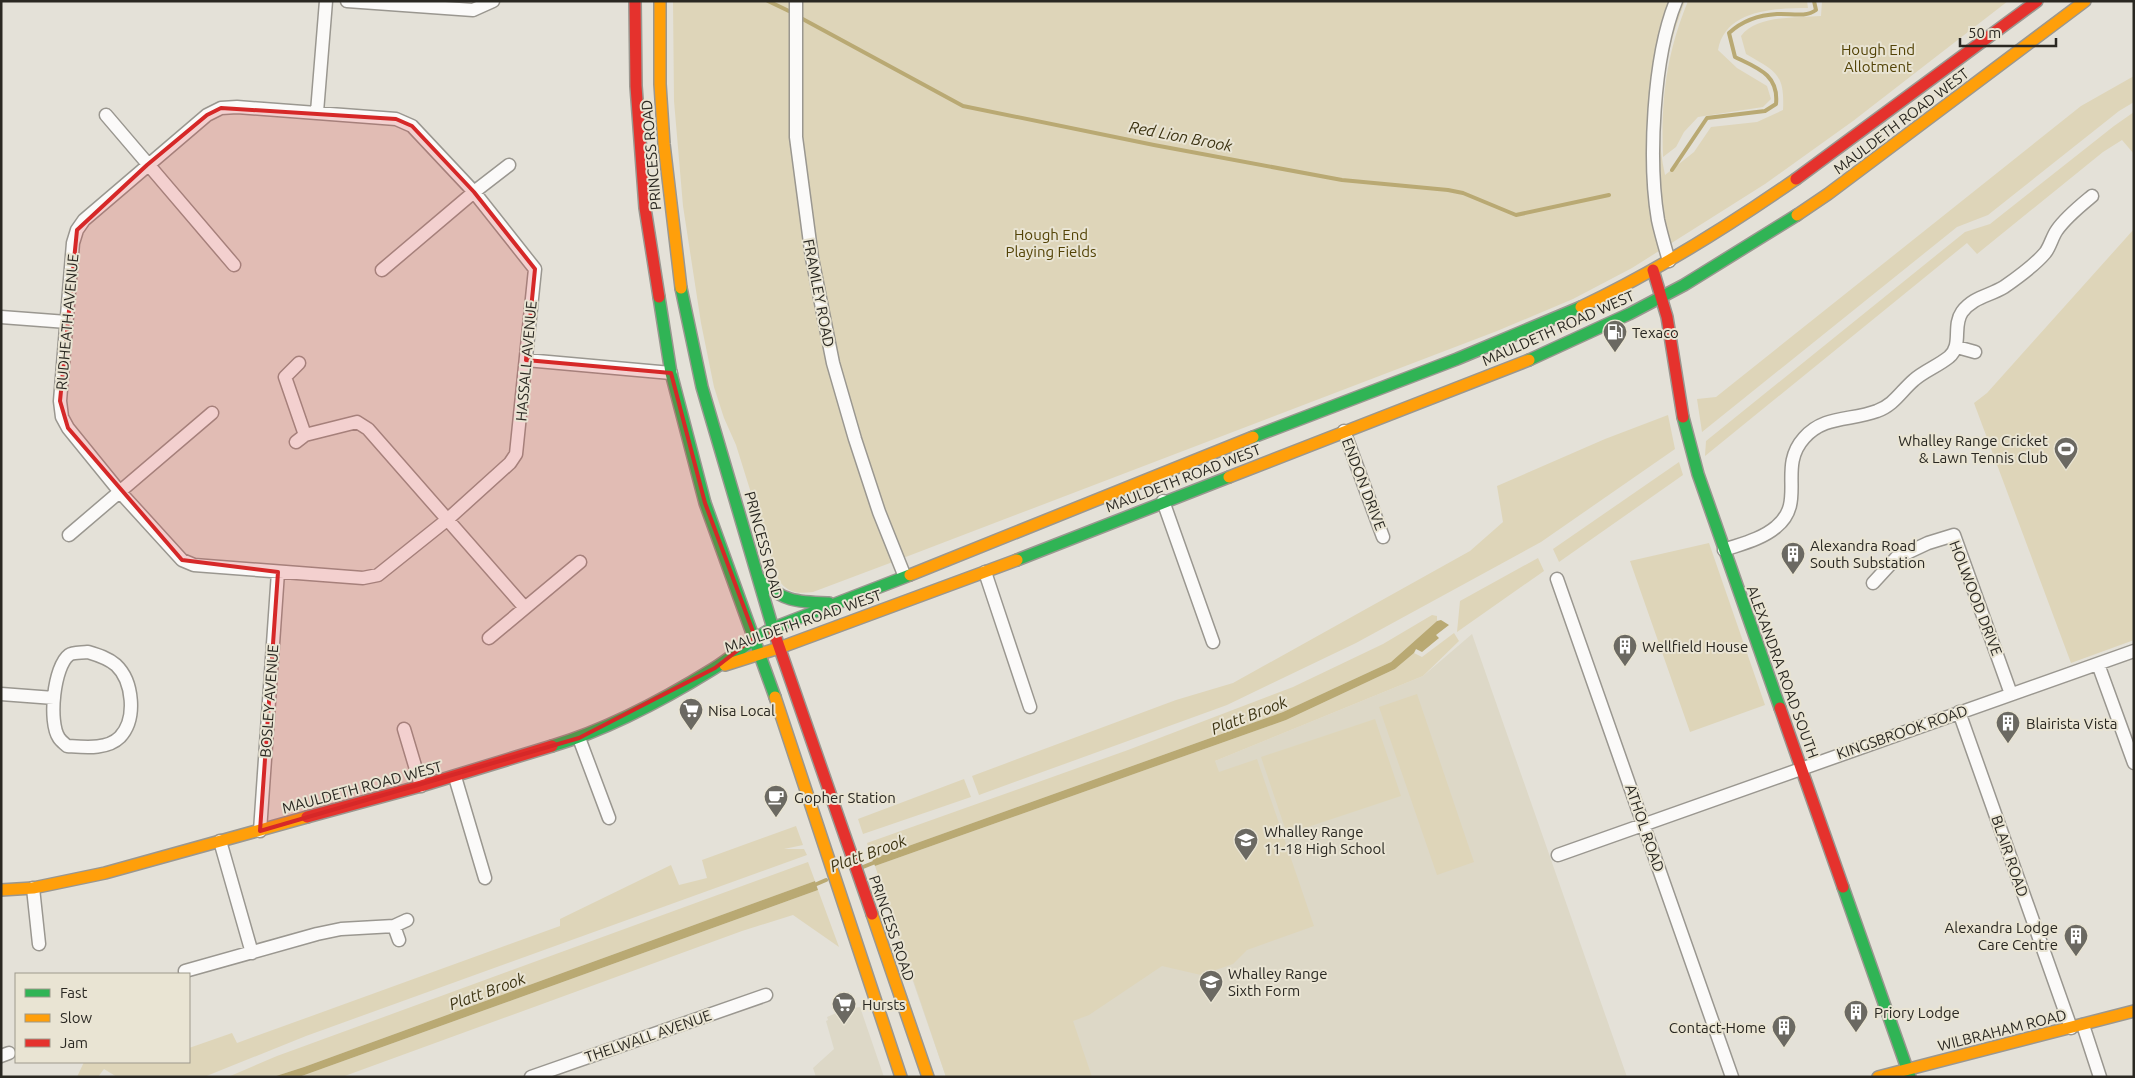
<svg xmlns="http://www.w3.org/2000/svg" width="2135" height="1078" font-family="Ubuntu,sans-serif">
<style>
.built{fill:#ddd8c7}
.green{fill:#ded5b9}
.water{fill:#b9a973}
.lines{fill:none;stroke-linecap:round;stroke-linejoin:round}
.stream{stroke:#b9a973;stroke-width:4}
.street-casing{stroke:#9a9790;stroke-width:15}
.fast-casing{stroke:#9a9790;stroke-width:14}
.slow-casing{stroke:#9a9790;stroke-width:14}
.jam-casing{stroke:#9a9790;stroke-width:14}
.street{stroke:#fbfaf9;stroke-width:12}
.fast{stroke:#30b455;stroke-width:11}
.slow{stroke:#ff9f0a;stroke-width:11}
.jam{stroke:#e5322d;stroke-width:11}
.marked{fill:#d62828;fill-opacity:0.2;stroke:#d62828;stroke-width:4;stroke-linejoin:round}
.labels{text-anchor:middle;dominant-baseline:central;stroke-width:4;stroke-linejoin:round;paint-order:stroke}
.park-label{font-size:15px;fill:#534306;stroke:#e9e4d3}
.street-label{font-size:15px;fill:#2a2822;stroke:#e9e4d3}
.poi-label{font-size:15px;fill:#2a2822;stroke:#e9e4d3;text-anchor:start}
.water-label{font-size:16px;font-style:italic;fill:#3c3312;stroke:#e9e4d3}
</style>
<rect width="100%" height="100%" fill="#e4e1d8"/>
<path class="built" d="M1472,634L1627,1077H946L879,883L1002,840L1215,761L1423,676Z
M860,1007L884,1077H816L813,1068L834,1049L826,1021L828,1020L827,1017L846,1009Z"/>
<path class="green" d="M673,1H1685C1664,55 1652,117 1665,175L1694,152L1711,127L1757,122L1783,110C1785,73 1775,71 1746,54L1741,36C1757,15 1796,18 1821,16L1822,1H2008L1853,121L1765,184L1632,268L1573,299L1497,331L890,563L813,592C798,594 787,593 778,579L736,445L724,418L714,387L701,323L683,206L674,101Z
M1688,1H1807L1808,8C1774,8 1725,10 1718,50L1737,68L1767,86L1771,99L1763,107L1698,117L1684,132L1676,147L1663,157C1661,99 1666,55 1688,1Z
M2134,76V102L2119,111L1988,215L1957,227L1702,432L1697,399L1716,397L2081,106Z
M2134,112V154L2122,140L2103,152L1977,254L1967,243L1705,456L1706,441L1965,232L1990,224L2114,126Z
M2134,229V640L2071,663L1974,403L1987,393Z
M1668,415L1675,449L1541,542L1356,643L1227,705L979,795L972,776L1176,700L1233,683L1470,551L1503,522L1497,486L1605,439Z
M1679,462L1683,475L1559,562L1553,549Z
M1709,543L1765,705L1690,732L1630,561Z
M1538,558L1544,571L1457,632L1460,601Z
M1432,615L1437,616V621L1391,662L1283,712L872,859L867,843L1128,750L1293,687L1383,644Z
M1454,633L1459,641L1423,676L1215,761L1219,772L1257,759L1314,926L1247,950L1233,964L1201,975L1162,966L1089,1015L1073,1021L1092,1077H946L875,866L1286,720L1395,669L1414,653L1422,657Z
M1417,694L1474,862L1437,875L1379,707Z
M1375,719L1401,796L1287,834L1261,757Z
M964,779L971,797L863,834L858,819Z
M796,826L803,845L784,849H804L807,855L306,1036L204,1077H117L104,1069L98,1077H77L84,1062H189V1048L232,1033L237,1043L560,926V919L671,865L679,885L707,878L702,860Z
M808,862L815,881L304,1067L273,1077H228L277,1056Z
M818,890L839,947L793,915L742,931L342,1077H299Z"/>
<path class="water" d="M1441,620L1449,625L1436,635L1439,638L1422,652L1416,649L1414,653L1395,669L1286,720L875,866L872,859L1283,712L1391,662L1437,621Z
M815,881L818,890L299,1077H273L304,1067Z"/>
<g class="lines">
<path class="stream" d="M768,1L793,13
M799,17L963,106L1154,145L1342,180L1448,190L1463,193L1516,215L1609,195
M1672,170L1707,118L1765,111L1776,104C1779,75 1758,68 1735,57L1729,33C1742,21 1759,15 1777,14C1790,13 1805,18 1816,10L1814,1
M863,867L878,861
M812,886L826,880"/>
<defs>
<path id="street" d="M347,1L473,10L493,1
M796,2V137L812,258L833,363L855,439L879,512L903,572
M237,107L396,119L412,126L474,192L535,269L516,454L510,463L448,519L378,575L363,578L194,565L182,560L120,492L68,428L62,417L60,401L73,243L77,230L84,220L207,115L221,108Z
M317,112L326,1
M106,115L234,265
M1669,261C1665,247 1661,234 1658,220C1648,161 1653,57 1676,1
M382,270L474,192L509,165
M1,317L67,322
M1957,347L1975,352
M526,360L671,373
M299,363L285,377L305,435
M1344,431L1383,537
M296,442L305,435L357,422L368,429L525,608
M1163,501L1213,642
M69,535L212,413
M1724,550C1741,544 1762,539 1776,527C1807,502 1777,468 1804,438C1824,415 1851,421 1877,411C1894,405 1901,391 1914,380C1924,371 1938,366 1949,357C1963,345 1952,326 1962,312C1973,297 1989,296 2004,287C2017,278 2034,266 2045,253C2050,247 2052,237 2057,230C2066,217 2080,206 2092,196
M985,572L1030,707
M1557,579L1732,1077
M1873,583L1896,558L1928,543L1954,535L2011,694
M489,638L580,562
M88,652C98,655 108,658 116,665C133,681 137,719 120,737C107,750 84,747 67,746C65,744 61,741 59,738C48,722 54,666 69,655C73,652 82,653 88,652Z
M2098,664L2134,763
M1,694L54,698
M1959,712L2071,1028
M404,729L421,786
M579,738L609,818
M455,777L485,878
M260,831L278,572
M220,841L252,953
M1558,855L2134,651
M33,888L39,944
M394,926L399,940
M185,971L317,934L341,929L394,926L407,920
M2083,1025L2100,1077
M1,1056L9,1053
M531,1077L766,995"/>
<path id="fast" d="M681,288L702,387L774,632
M659,297L671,373L705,503L775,697
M1529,360L1629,314L1684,285L1797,215
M1683,417L1698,474L1780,708
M1253,437L1457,359L1581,307
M1017,560L1229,477
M759,578C782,602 798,602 829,603
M552,746C609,729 663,700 713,669C734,656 751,639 773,628L910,575
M1843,887L1910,1077"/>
<path id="slow" d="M660,1V84L664,144L681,288
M1797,215L1828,194L2085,1
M1581,307C1657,271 1727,227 1796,179
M1229,477L1529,360
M910,575L1253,437
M725,665L779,648L1017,560
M775,697L901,1077
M1,890L33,888L105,873L307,817
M872,914L928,1077
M1878,1077L2134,1011"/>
<path id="jam" d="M635,1L636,86L645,208L659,297
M1796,179L2037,1
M1653,270L1667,317L1683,417
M774,632L872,914
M1780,708L1843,887
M307,817L421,786L552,746"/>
</defs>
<use href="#street" class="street-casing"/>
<use href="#fast" class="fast-casing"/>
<use href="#slow" class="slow-casing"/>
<use href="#jam" class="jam-casing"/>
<use href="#street" class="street"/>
<use href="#fast" class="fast"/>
<use href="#slow" class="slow"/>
<use href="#jam" class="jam"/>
</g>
<path class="marked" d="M221,108L396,119L412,126L474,192L535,269L526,360L671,373L705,503L755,637L715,668L579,738L260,831L278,572L182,560L68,428L60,401L77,230L147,165L207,115Z"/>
<defs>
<symbol id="fuel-pin" viewBox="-11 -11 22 30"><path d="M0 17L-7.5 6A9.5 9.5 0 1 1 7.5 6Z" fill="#6b6962" stroke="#e9e4d3"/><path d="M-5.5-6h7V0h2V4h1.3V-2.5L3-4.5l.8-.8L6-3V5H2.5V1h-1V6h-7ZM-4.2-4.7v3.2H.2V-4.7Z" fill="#fff"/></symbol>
<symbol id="stadium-pin" viewBox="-11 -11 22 30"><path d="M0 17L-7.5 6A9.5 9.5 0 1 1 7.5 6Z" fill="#6b6962" stroke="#e9e4d3"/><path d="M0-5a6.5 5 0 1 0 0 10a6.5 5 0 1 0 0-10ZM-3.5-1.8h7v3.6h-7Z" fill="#fff"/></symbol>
<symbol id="building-pin" viewBox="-11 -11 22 30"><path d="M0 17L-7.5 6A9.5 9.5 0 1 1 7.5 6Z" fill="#6b6962" stroke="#e9e4d3"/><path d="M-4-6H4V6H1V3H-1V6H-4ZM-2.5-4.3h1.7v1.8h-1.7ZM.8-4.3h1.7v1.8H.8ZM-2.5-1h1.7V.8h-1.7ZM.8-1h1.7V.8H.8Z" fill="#fff"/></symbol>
<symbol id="supermarket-pin" viewBox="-11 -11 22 30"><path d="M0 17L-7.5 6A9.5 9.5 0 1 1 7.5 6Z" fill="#6b6962" stroke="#e9e4d3"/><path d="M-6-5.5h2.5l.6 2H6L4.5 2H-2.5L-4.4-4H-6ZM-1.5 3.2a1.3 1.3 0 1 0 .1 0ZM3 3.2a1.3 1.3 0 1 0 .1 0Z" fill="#fff"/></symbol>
<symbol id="cafe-pin" viewBox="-11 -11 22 30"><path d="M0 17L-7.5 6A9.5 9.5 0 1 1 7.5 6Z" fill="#6b6962" stroke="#e9e4d3"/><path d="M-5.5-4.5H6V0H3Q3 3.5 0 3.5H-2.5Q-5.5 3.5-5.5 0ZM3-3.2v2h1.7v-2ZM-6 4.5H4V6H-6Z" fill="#fff"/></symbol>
<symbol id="school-pin" viewBox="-11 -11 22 30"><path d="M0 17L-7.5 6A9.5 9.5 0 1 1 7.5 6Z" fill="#6b6962" stroke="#e9e4d3"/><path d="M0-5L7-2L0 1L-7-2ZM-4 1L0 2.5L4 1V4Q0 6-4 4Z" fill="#fff"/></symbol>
<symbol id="university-pin" viewBox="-11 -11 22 30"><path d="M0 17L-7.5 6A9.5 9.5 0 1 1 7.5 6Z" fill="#6b6962" stroke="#e9e4d3"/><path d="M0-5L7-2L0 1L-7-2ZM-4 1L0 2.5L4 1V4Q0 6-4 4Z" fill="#fff"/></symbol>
</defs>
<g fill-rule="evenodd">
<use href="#fuel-pin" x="1601" y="318" width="28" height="38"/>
<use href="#stadium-pin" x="2052" y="435" width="28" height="38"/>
<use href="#building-pin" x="1779" y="540" width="28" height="38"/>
<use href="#building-pin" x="1611" y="632" width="28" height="38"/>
<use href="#supermarket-pin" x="677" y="696" width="28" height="38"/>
<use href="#building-pin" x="1994" y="709" width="28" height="38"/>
<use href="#cafe-pin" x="762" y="783" width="28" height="38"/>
<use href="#school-pin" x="1232" y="826" width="28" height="38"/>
<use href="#building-pin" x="2062" y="922" width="28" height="38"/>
<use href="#university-pin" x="1197" y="968" width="28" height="38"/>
<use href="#supermarket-pin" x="830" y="990" width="28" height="38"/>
<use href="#building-pin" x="1842" y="998" width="28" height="38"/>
<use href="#building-pin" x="1770" y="1013" width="28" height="38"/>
</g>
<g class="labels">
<g class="park-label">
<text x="1878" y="49">Hough End<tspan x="1878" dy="17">Allotment</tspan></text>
<text x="1051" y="234">Hough End<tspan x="1051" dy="17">Playing Fields</tspan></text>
</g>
<g class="street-label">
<text transform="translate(1901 121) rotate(-37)">MAULDETH ROAD WEST</text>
<text transform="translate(651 155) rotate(-95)">PRINCESS ROAD</text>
<text transform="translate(819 293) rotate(79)">FRAMLEY ROAD</text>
<text transform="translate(67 322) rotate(-85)">RUDHEATH AVENUE</text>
<text transform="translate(1558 328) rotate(-24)">MAULDETH ROAD WEST</text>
<text transform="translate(526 361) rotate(-85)">HASSALL AVENUE</text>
<text transform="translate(1183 478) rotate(-21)">MAULDETH ROAD WEST</text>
<text transform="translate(1364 484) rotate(69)">ENDON DRIVE</text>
<text transform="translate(764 545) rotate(75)">PRINCESS ROAD</text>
<text transform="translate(1976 598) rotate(69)">HOLWOOD DRIVE</text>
<text transform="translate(803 621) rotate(-19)">MAULDETH ROAD WEST</text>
<text transform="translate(1783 672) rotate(70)">ALEXANDRA ROAD SOUTH</text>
<text transform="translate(269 701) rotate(-86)">BOSLEY AVENUE</text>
<text transform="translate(1902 732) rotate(-19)">KINGSBROOK ROAD</text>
<text transform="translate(362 787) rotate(-15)">MAULDETH ROAD WEST</text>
<text transform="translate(1645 828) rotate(71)">ATHOL ROAD</text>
<text transform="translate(2010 856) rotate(71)">BLAIR ROAD</text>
<text transform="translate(892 928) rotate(71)">PRINCESS ROAD</text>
<text transform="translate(2002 1030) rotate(-14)">WILBRAHAM ROAD</text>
<text transform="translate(648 1036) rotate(-19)">THELWALL AVENUE</text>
</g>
<g class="poi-label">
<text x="1632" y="332">Texaco</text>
<text x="2048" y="440" text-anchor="end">Whalley Range Cricket<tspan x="2048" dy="17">&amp; Lawn Tennis Club</tspan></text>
<text x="1810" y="545">Alexandra Road<tspan x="1810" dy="17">South Substation</tspan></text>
<text x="1642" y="646">Wellfield House</text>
<text x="708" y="710">Nisa Local</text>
<text x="2026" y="723">Blairista Vista</text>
<text x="794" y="797">Gopher Station</text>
<text x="1264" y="831">Whalley Range<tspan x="1264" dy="17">11-18 High School</tspan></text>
<text x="2058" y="927" text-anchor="end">Alexandra Lodge<tspan x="2058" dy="17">Care Centre</tspan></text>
<text x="1228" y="973">Whalley Range<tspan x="1228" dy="17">Sixth Form</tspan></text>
<text x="862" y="1004">Hursts</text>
<text x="1874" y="1012">Priory Lodge</text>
<text x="1766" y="1027" text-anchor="end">Contact-Home</text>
</g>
<g class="water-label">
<text transform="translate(1181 136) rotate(11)">Red Lion Brook</text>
<text transform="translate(1249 715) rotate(-21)">Platt Brook</text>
<text transform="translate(868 853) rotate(-20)">Platt Brook</text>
<text transform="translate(487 991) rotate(-20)">Platt Brook</text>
</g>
</g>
<rect width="2135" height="1078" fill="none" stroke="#2a2822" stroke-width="5"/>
<rect x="15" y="973" width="175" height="90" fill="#e9e4d3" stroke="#9d998c"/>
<rect x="25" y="989" width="25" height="8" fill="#30b455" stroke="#9d998c"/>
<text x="60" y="998" font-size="15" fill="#2a2822">Fast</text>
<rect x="25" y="1014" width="25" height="8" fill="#ff9f0a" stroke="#9d998c"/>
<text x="60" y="1023" font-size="15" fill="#2a2822">Slow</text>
<rect x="25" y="1039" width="25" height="8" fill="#e5322d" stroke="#9d998c"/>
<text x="60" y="1048" font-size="15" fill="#2a2822">Jam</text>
<path d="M1960 38v8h96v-8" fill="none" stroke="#2a2822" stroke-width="2.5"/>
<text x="1968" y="38" font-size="15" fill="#2a2822" stroke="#e9e4d3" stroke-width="4" paint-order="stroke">50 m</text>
</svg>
